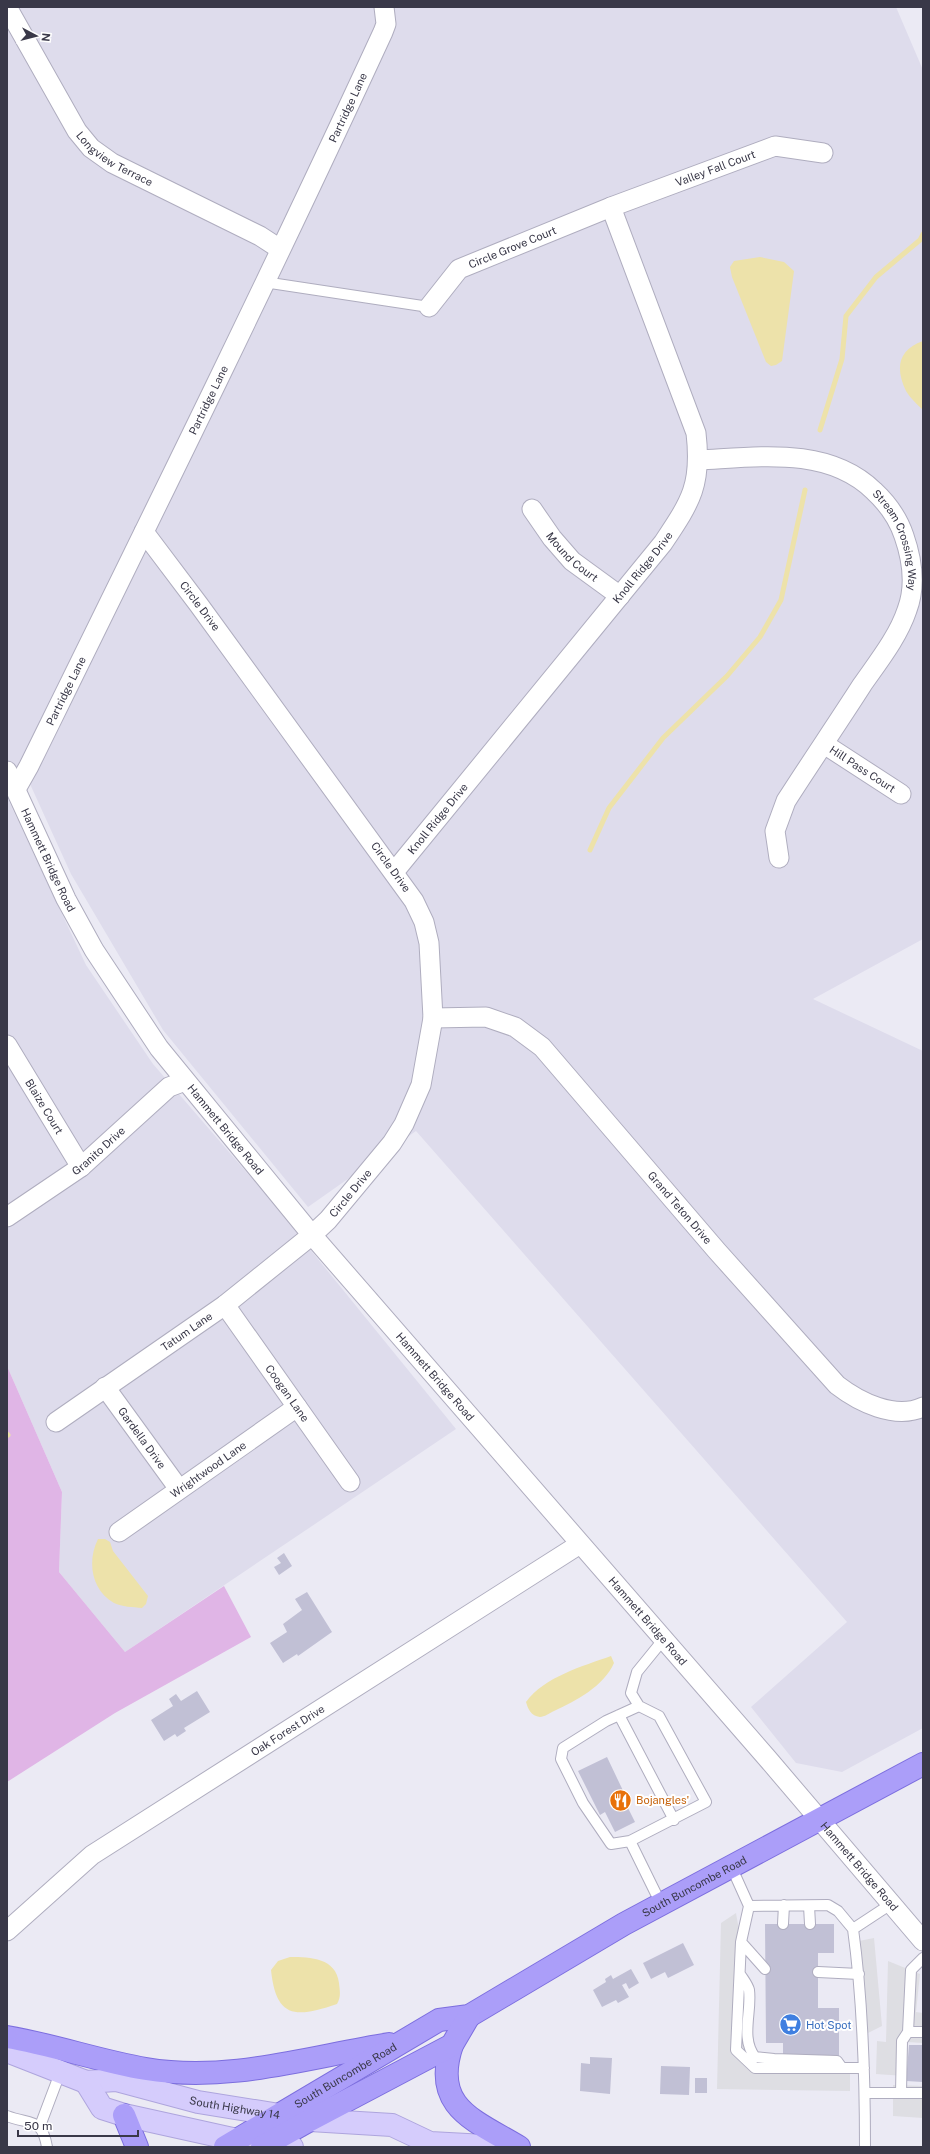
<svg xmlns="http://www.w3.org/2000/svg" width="930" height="2154" font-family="'Public Sans',sans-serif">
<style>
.residential{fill:#dedcec}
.green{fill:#e0b5e6}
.parking{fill:#dedee3}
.water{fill:#ede2aa}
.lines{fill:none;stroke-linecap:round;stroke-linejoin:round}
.stream{stroke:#ede2aa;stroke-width:5}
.building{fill:#c1c0d5}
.lane-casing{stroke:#afadbf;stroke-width:12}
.street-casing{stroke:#afadbf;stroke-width:21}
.secondary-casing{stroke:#aea5dd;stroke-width:24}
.primary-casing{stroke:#7c6ede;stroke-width:24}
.lane{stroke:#fff;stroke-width:10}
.street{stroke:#fff;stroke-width:19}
.secondary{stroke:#d5ccfc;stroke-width:22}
.primary{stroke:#ab9ef9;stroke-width:22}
.labels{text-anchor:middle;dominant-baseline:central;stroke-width:4;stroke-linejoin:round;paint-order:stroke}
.street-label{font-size:11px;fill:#393848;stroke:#fff}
.food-label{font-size:11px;fill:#c56008;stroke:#fff;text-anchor:start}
.shop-label{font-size:11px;fill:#366cbe;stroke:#fff;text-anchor:start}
</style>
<rect width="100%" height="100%" fill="#ebeaf4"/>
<path class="residential" d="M7,7H896L923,70V939L813,999L923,1051V1728L842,1772L796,1763L751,1707L847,1622L416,1131L308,1207L163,1030L71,874L30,784L7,794Z
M7,797L86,965L153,1064L261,1189L456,1429L125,1652L59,1572L62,1492L7,1366Z"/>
<path class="green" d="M7,1366L62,1492L59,1572L125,1652L224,1586L251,1637L115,1713L7,1782Z"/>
<path class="parking" d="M736,1913L744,1959V2049L757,2063L850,2062V2091L717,2089L721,1923Z
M874,1938L882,2026L866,2034L859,1941Z
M888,1961L920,1974L916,2012L923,2013V2043L907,2042L905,2076L876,2074L877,2041L886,2042Z
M893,2085L923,2086V2118L893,2116Z"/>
<path class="water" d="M760,257L784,262L794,271L782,361L776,365L771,366L766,362L732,277L730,267L734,261Z
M923,341V410C918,405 910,398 906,391C895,368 898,350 923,341Z
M98,1539H105L110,1542L113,1551L148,1596L146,1604L142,1608C133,1607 122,1607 114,1603C91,1590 87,1561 98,1539Z
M611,1656L614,1663C604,1686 576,1701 554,1711C550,1713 544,1717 540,1717C531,1716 528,1709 526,1702C544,1677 583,1666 611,1656Z
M290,1957C311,1957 336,1958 339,1983C340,1992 341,1997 337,2004C296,2018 276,2019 271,1970L278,1961Z"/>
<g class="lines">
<path class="stream" d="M820,430L842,359L846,316L876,277L920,240L923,234
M590,850L609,808L663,738L727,676L760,637L781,600L805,490
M7,1434L8,1435"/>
</g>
<path class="building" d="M284,1553L292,1566L279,1575L274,1567L281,1563L277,1558Z
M307,1592L332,1632L298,1656L297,1654L283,1663L270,1643L287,1632L283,1624L302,1610L295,1599Z
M197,1691L210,1712L184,1728L186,1731L177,1737L175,1734L164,1741L151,1720L173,1706L169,1699L176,1694L181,1701Z
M607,1757L627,1799L624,1800L635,1822L615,1832L605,1812L600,1815L578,1771Z
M765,1924H834V1953H818V2008H839V2058H783V2043H766Z
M683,1943L694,1965L668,1978L665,1972L651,1979L643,1963Z
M631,1969L639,1983L629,1989L626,1983L622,1985L629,1997L618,2003L616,2000L602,2007L593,1990L606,1982L605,1979L611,1975L613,1979Z
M909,2045H923V2082L906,2081Z
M590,2057L612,2058L610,2094L580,2091L581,2063L590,2064Z
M661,2066L690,2067L689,2095L660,2094Z
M695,2078H707V2093H695Z"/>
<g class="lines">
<defs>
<path id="lane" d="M264,282L429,307
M619,1715L674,1820
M630,1841L611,1844L583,1803L561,1759L563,1748L606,1721L639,1706
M731,1866L749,1906L741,1942L736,2050L755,2068H864
M661,1904L630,1841L706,1802L659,1716L639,1706L631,1693L637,1672L663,1640
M749,1906L828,1905L838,1911L853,1929
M809,1906L810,1924
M783,1924L784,1905
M741,1942L765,1969
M818,1972L859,1974
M740,1974C743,1979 748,1985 749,1990C752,2012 740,2038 755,2057L774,2059L837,2061L842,2068
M908,2032H923
M865,2093H923
M901,2093L902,2041L908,2032L911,1970L923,1958
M7,2116C30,2125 42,2117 47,2147
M40,2126L60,2073
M865,2147C865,2074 863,2001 853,1929L891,1904"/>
<g id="street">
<path id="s1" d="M7,7L77,131L91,148L112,163L260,236L280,249"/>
<path id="s2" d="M429,307L459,269L611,207L775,146L823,153"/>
<path id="s3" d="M699,460C758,457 828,446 874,491C888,504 898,518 904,536C912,559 916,586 907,610C898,637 878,662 862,685C837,724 811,762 786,801L775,831L779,858"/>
<path id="s4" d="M532,509L552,538L572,561L620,596"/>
<path id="s5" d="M824,744L901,794"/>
<path id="s6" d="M7,771L66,899L94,950L159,1048L312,1235L767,1758L923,1941"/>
<path id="s7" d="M16,789L29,766C149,522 269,279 383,32L386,24L384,7"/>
<path id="s8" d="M394,872L663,543C691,501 702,485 696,433L611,207"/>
<path id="s9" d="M433,1018L486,1017L515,1027L542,1047L717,1251L837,1385C859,1402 895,1420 923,1407"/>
<path id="s10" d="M7,1045L81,1167"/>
<path id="s11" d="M7,1217L81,1167L169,1087L185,1081"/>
<path id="s12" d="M225,1305L350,1482"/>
<path id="s13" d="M105,1387L179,1489"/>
<path id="s14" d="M56,1422L225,1305L312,1235L328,1220L392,1143L404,1124L421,1085L433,1018L429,943L424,922L414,901L199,605L144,532"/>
<path id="s15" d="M119,1532L297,1407"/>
<path id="s16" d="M7,1931L92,1855L580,1544"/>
</g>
<g id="secondary">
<path id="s17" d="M7,2051L86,2082L116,2080L198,2102L310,2120L392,2125L430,2143L504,2147"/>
<path d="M86,2082L102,2108L124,2115L237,2140L292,2147"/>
</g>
<g id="primary">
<path d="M7,2037C54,2045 99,2061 146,2069C228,2083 308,2057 389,2044"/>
<path d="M452,2045C431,2107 474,2120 519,2147"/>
<path d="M124,2115L137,2147"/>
<path id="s18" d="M225,2147L439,2020L469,2016L624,1924L923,1764"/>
<path d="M262,2147L310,2120L452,2045L469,2016"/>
</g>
</defs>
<use href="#lane" class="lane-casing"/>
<use href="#street" class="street-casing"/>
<use href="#secondary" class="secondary-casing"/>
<use href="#primary" class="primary-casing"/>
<use href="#lane" class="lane"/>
<use href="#street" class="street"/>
<use href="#secondary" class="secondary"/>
<use href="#primary" class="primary"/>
</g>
<defs>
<symbol id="restaurant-disc" viewBox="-11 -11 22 22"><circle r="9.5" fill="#e8710a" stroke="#fff"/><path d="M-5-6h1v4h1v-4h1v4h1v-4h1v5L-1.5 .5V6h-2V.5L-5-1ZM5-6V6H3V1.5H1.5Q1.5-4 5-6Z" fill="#fff"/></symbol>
<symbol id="supermarket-disc" viewBox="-11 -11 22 22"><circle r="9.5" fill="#3f7fe0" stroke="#fff"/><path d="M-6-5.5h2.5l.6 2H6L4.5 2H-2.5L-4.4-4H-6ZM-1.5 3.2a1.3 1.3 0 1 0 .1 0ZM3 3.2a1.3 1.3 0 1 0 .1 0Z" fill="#fff"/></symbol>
</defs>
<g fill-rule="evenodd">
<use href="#restaurant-disc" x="608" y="1788" width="25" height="25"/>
<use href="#supermarket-disc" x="778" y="2012" width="25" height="25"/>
</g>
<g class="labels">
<g class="street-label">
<text stroke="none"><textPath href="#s7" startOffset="758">Partridge Lane</textPath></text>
<text stroke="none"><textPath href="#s1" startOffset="190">Longview Terrace</textPath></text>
<text stroke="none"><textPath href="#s2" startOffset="324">Valley Fall Court</textPath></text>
<text stroke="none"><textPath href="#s2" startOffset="106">Circle Grove Court</textPath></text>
<text stroke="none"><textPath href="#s7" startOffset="434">Partridge Lane</textPath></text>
<text stroke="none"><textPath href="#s3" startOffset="239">Stream Crossing Way</textPath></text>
<text stroke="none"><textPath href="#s4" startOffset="63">Mound Court</textPath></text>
<text stroke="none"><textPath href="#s8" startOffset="393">Knoll Ridge Drive</textPath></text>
<text transform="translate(200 606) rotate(53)">Circle Drive</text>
<text stroke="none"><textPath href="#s7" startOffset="110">Partridge Lane</textPath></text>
<text stroke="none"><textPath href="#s5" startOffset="46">Hill Pass Court</textPath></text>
<text stroke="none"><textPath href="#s8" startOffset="69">Knoll Ridge Drive</textPath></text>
<text stroke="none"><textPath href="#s6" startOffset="98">Hammett Bridge Road</textPath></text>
<text transform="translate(391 867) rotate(54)">Circle Drive</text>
<text stroke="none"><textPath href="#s10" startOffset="72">Blaize Court</textPath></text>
<text stroke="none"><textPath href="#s6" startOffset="422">Hammett Bridge Road</textPath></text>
<text stroke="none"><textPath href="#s11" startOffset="113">Granito Drive</textPath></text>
<text stroke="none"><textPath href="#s14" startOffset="374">Circle Drive</textPath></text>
<text stroke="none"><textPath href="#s9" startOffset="329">Grand Teton Drive</textPath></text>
<text stroke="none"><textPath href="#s14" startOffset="159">Tatum Lane</textPath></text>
<text stroke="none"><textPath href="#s6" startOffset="746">Hammett Bridge Road</textPath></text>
<text stroke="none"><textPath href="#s12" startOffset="108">Coogan Lane</textPath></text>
<text stroke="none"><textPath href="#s13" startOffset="63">Gardella Drive</textPath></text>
<text stroke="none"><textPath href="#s15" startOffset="109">Wrightwood Lane</textPath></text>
<text stroke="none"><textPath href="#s6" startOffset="1070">Hammett Bridge Road</textPath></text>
<text stroke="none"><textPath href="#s16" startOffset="346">Oak Forest Drive</textPath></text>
<text stroke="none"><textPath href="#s6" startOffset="1394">Hammett Bridge Road</textPath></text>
<text stroke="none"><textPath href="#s18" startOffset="539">South Buncombe Road</textPath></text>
<text stroke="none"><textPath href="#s18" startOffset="140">South Buncombe Road</textPath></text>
<text stroke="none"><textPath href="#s17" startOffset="237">South Highway 14</textPath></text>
</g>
<g class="food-label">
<text x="636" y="1800">Bojangles'</text>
</g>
<g class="shop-label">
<text x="806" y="2025">Hot Spot</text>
</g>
</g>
<rect width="930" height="2154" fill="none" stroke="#393848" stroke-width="16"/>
<g transform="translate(36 36) rotate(97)" stroke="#ffffff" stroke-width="3" paint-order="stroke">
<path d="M0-3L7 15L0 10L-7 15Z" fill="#393848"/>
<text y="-6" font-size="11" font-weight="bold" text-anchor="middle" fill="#393848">N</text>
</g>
<path d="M18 2130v6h120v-6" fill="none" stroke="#393848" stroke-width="2"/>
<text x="24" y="2130" font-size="12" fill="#393848" stroke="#ffffff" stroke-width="3" paint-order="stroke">50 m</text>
</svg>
